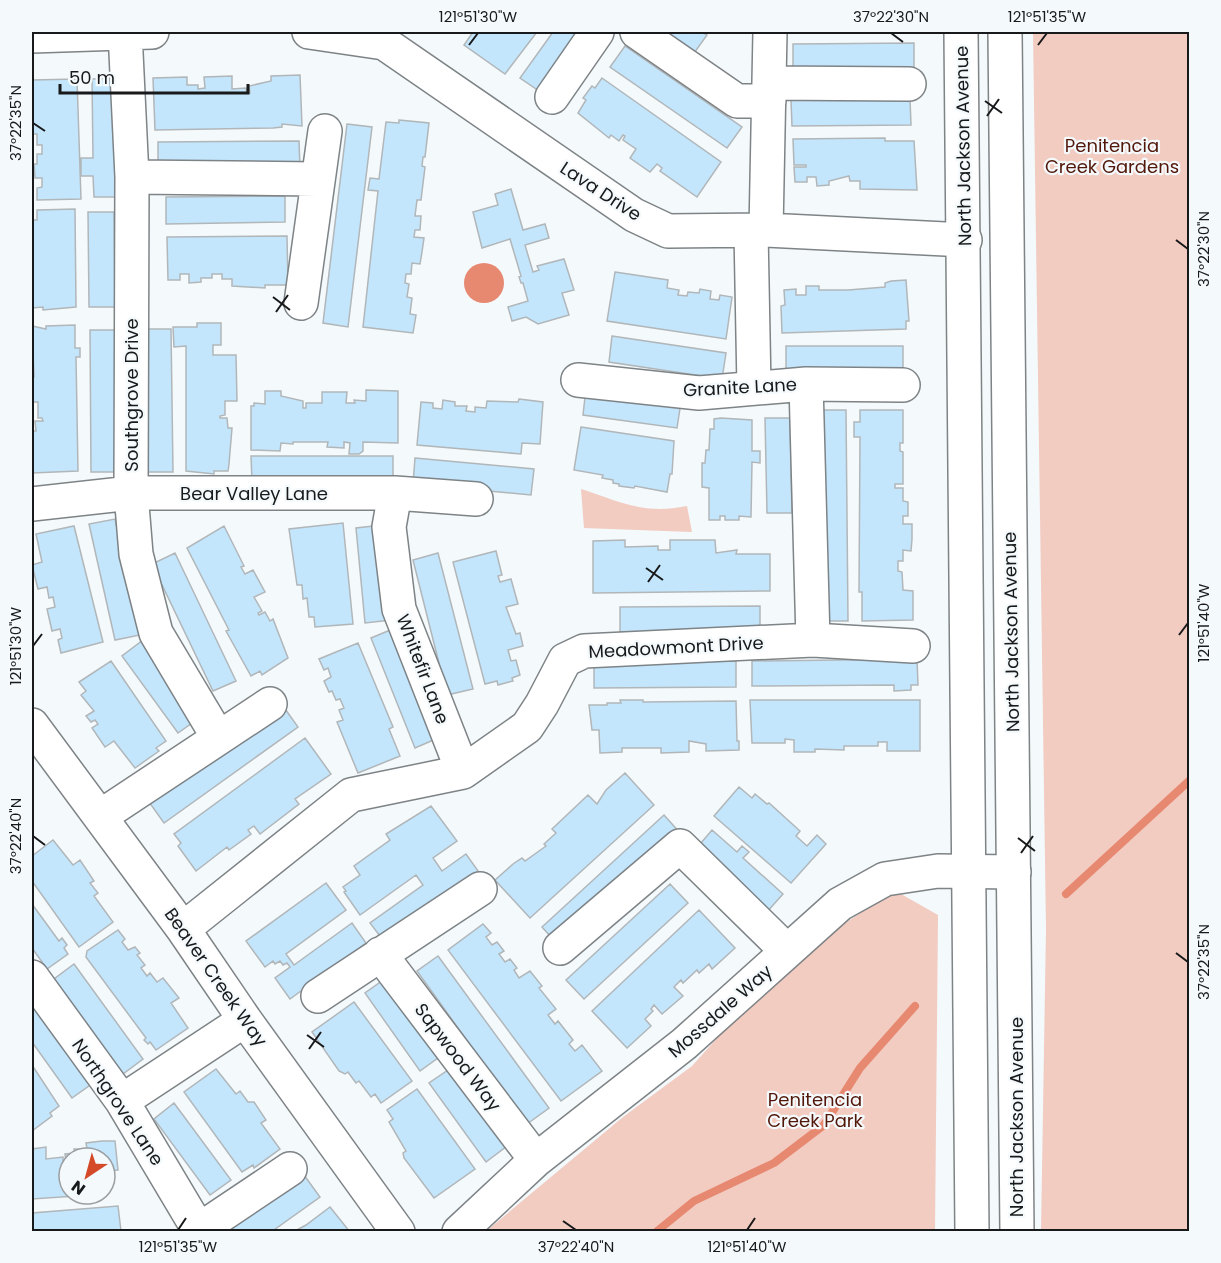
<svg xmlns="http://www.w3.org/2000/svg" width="1221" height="1263" font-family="Poppins,sans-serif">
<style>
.green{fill:#f2cbc1}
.water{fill:#e78871}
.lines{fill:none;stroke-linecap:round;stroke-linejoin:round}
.stream{stroke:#e78871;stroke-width:8}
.building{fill:#c3e6fd;stroke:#b1b6b9;stroke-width:1.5}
.minor-casing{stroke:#7e8386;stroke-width:36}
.major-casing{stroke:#7e8386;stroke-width:36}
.minor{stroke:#fff;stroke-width:33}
.major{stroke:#fff;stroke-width:33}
.ticks{fill:none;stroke:#18191a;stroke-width:2}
.labels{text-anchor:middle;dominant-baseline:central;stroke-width:4.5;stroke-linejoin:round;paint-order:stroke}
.park-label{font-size:18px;fill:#521709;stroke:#f4f9fc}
.street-label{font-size:18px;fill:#18191a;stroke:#f4f9fc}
.neatline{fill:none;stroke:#18191a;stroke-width:2}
.ticks-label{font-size:15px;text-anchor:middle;fill:#18191a}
</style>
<rect width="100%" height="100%" fill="#f4f9fc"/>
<path class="green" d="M1033,32H1189V1231H1041L1046,929Z
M581,489C621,502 644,515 687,506L692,532L584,528Z
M894,890L938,915L935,1231L485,1232L623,1117L692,1066L782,966Z"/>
<path class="water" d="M464 283a20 20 0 1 1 40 0a20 20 0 1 1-40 0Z"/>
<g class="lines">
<path class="stream" d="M1066,894L1190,780
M656,1232L694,1201L774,1163L824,1125L860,1068L915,1006"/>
</g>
<path class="building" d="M473,32H537L505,74L464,45Z
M553,32H585L542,93L520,78Z
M656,32H702L707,35L692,56Z
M914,43V70L793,71V44Z
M625,46L742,127L727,148L610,67Z
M300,75L302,126L282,124V127L273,128L155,130L153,78L187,77V85H198V89L205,88L204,77L232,76V89L246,88L247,93H250L249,86L271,81V76Z
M118,78L120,197H94L93,176H81V158H93L92,79Z
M602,78L721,162L697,197L660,171L662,168L657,164L650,172L630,158L636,149L623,140L625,136L623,135L619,141L611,135L609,138L578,113L586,100L583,98L592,86L595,88Z
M77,79L81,199L37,200V188L42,187V178H35L34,164H37V154H42V145H37V134H32V80Z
M910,99L911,125L792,126L791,100Z
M399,120L429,123L425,157H423L422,166L425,167L421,200H417L415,216H421L420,230H415L414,237L424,238L422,252L420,264L412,263L411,274H406L405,283L409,284L407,297L412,298L410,314L416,315L413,333L363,327L378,191L368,190L370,178L379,179L386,122L399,123Z
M347,124L372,127L348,327L323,323Z
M885,138V141H914L917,190L860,189V181H850L849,176L829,181V185L817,186L816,177H807V182H795L794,167H806V165H794L793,139Z
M299,141L300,167L158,169V142Z
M511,189L523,230L545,224L549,238L525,245L533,272L539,270L537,266L564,259L574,290L562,293L569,315L538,324L526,317L512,321L508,307L528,301L523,283H521L519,277L521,276L510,239L482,248L473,212L498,205L495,194Z
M285,196V222L166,224V197Z
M75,209L76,307L43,310V307L32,308V220H37V210Z
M88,212H114L115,307H89Z
M287,236L288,285H265V288L232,286V279H222V274H212V278H201V282L189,283V274H180V280H168L167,237Z
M615,272L668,280L667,288L679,290L678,295L687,296L688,292L699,293L700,289L711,291L710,299L719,300L720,295L732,297L726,339L607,321Z
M906,280L909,321H906V329L782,333L781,306L785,305L784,290L796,289V295H806V286H819V290H848L885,287V283L891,281Z
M197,323H221V345H213V355H236L237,401H225V415L220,416V418H227L228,428H232L229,464L228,471H214V474L186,471V346L174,347L173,327H197Z
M75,325V348H80V357H76L78,471L32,473V431H36L35,421H43L42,418H38V402H32V377H34L32,326L46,329V326Z
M145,329H171L173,472H147Z
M90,330H116L118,472H91Z
M612,336L726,353L722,379L609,362Z
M786,346H903V372H786Z
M586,388L681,402L677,428L583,415Z
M366,390L398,391V443L363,442V451L359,454H349L350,443L344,442V448L327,447L328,442H293V444L281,443L280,451L251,450V406H254V403L265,404V391H281V396L303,401V408H306V403H322V392H347L346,403H355L354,400L366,401Z
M519,399L543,402L540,444L522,443L521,454L417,445L421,402L433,403V408L442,409L443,400L455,402V406H467L466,411L475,412V407L486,408L487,401L518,402Z
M820,410H846L848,621H822Z
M860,410H903V443H900V451L903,452V484H895V488H903V501L908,502V516H903V524H912V539L911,551L903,550V561H898V571L902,572L903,590L913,591V620L862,621V592H859L860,437H854V422H860Z
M721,418L752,420V451H760V463L752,462L751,517L739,516V520H725V516H720V520H709V488L702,487V463H705L706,450H709L710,429H714V419Z
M765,418H790L792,513H767Z
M581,427L674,441L672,474H670L667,492L635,486L634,488L619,486V484L613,483V480L602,478L603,475L574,470Z
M251,456H393V482H252Z
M415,458L534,469L531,495L413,484Z
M115,519L140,635L115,640L89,524Z
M343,523L353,624L315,627L314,617H309L307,598L303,599L302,585H297L289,529Z
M382,525L391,620L365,623L356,528Z
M74,526L103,642L61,653L58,640L62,638L60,629L52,631L47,609L55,607L53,597L49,598L47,587L38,589L32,565L42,562L36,534Z
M224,526L244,566L241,567L245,574L253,570L265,592L254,597L262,611L258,613L259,615L265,612L270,621L273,619L288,658L262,675L260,671L251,676L226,631L229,630L187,548Z
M625,540V547L658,546V550H670V540H715L716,553L737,550L736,554H770V591L593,593V541Z
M496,551L502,575L498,576L500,582L511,579L518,604L506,607L516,634L520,633L523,646L508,650L511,661L516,660L520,675L512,678L513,681L498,685L497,681L485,684L453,562Z
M175,553L236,681L213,691L152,564Z
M438,553L473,689L447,695L413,560Z
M760,606V631L620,632V607Z
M395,628L438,738L415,748L371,638Z
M143,640L199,718L178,733L122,656Z
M358,643L393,727L389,729L400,756L358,773L337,722L343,720L339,710L344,708L340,699L336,700L332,691L329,692L324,681L331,677L328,668L324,670L319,659Z
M917,659L918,685H911V690L894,691V685L752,686V661Z
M111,661L166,741L156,748L159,751L135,768L114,741L105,747L92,728L98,724L95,720L91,722L86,716L94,711L81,695L86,691L79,682Z
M736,661V687L594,688V662Z
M620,700H643V702L736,701L737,741H739V750L706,751V744L689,741V752L661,753V748H622V752L600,753L599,730H592L589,705H607V703H621Z
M750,700H920V751H887V742H878V746H844V750L815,749V752H794V740L785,739V743H752Z
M283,706L298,727L164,823L149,802Z
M305,738L331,774L295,799L299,804L260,834L254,826L248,830L251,834L229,850L227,847L196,871L178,846L181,843L174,834Z
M625,773L654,805L530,918L495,880L513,864L522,858L525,861L546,846L544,844L556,833L552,829L588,795L597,804L606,790Z
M739,787L752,798L755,794L767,804L769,803L800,831L796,836L807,846L817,835L826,844L791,883L714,816Z
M431,806L457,841L433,858L442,871L466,854L481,875L386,944L370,923L423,885L416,875L360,915L344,892L346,891L343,887L360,875L354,866L390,840L386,834Z
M664,815L681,834L559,946L542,927Z
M712,830L737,852L742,846L749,852L743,858L783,894L766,913L695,850Z
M53,840L73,865L80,860L94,881L90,883L98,893L94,896L113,922L79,947L32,881V856Z
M326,883L346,910L286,954L294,965L352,923L366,943L290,999L275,978L290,967L287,963L283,965L280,961L275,964L273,961L265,967L246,941Z
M670,884L688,903L584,999L566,980Z
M32,904L59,941L62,938L67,945L64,948L68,954L47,969L32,948Z
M699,910L735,948L712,969L709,964L699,973L697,970L683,983L681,980L674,987L683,996L662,1014L654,1005L651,1009L653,1011L645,1019L651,1026L627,1048L592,1011Z
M483,924L491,933L486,937L492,945L497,942L504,951L499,954L505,962L510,959L517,968L514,970L519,978L530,971L542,986L539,988L556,1009L548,1015L555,1024L558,1021L573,1040L569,1044L575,1051L582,1045L602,1071L561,1101L448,950Z
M118,930L125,939L122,942L128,950L135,947L140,953L137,955L145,965L141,968L147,976L150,973L157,982L163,978L179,998L171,1003L188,1028L156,1050L150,1042L148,1044L144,1040L146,1038L86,957L87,951Z
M438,956L549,1108L527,1124L417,971Z
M74,964L143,1059L123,1074L54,979Z
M386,978L442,1055L420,1071L365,993Z
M354,1002L412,1081L381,1103L375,1094L371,1097L359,1081L356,1083L348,1072L345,1074L339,1071L312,1032Z
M37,1006L93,1083L72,1098L32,1042V1010Z
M32,1065L59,1106L50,1113L52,1116L32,1131Z
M451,1068L507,1146L486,1162L429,1083Z
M216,1069L236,1094L240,1091L248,1102H254L266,1120L261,1123L280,1149L254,1168L253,1165L242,1172L184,1092Z
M417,1089L475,1169L434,1198L404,1158L403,1153L406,1151L389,1122L393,1119L387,1110Z
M174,1103L231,1180L210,1195L154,1119Z
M102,1141H115L118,1170L105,1171V1158H69V1194L91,1195L32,1199V1149L46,1147V1159L63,1157V1162H66L65,1154L75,1153L74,1149H87L86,1143Z
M304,1175L320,1197L271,1232H227Z
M118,1206L121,1231L32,1232V1213Z
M330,1207L350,1232H293L306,1225Z"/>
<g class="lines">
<defs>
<path id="minor" d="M125,32L132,177L131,493L136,554L156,633L218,737
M309,32L384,43L634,215L668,231L766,230L965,240
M637,32L737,101H769
M32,36L152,32
M769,83L909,84
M552,97L597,32
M132,177L317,179
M766,230L770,32
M751,231L754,388
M301,303L325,131
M578,380L699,393L806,384L903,385
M806,384L813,640
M395,493L389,527L399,609L463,772
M32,504L131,493H395L476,499
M32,725L183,929L245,1020L398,1232
M101,816L270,704
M183,929L351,795L463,772L527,727L542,704L565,660L584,651L813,640L913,646
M560,948L680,846L787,951
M380,954L536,1160
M32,977L122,1101L200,1232
M318,996L480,889
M122,1101L245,1020
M196,1232L290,1169
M459,1232L536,1160L684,1044L840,904L885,879L938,871L1014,872"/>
<path id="major" d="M961,32L972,1232
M1005,32L1017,1232"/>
</defs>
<use href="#minor" class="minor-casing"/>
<use href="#major" class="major-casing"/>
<use href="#minor" class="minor"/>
<use href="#major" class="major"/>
</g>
<path class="ticks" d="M891,33L903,42M469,45L478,33M1038,45L1047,33M985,101L1002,113M987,116L999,99M33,123L45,131M1176,240L1188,249M273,297L290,310M276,312L288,295M646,568L663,580M648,582L660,565M1179,635L1188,623M33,646L42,634M33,836L45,845M1018,838L1035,851M1021,853L1033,836M1176,953L1188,962M307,1035L324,1047M309,1049L321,1032M563,1221L576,1230M178,1230L186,1218M747,1230L755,1218"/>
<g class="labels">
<g class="park-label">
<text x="1112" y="145">Penitencia<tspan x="1112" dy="21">Creek Gardens</tspan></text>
<text x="815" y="1099">Penitencia<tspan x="815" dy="21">Creek Park</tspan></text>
</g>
<g class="street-label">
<text transform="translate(963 146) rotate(-91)">North Jackson Avenue</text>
<text transform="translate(601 191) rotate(33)">Lava Drive</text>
<text transform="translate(740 387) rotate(-3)">Granite Lane</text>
<text transform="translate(131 395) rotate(-90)">Southgrove Drive</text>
<text x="254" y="493">Bear Valley Lane</text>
<text transform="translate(1011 632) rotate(-91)">North Jackson Avenue</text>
<text transform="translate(676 647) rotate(-3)">Meadowmont Drive</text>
<text transform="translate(423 669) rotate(69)">Whitefir Lane</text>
<text transform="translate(216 977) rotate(55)">Beaver Creek Way</text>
<text transform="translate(720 1011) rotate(-41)">Mossdale Way</text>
<text transform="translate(458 1057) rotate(53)">Sapwood Way</text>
<text transform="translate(118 1102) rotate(56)">Northgrove Lane</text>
<text transform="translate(1016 1117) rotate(-90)">North Jackson Avenue</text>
</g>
</g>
<rect width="1221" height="1263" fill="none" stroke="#f4f9fc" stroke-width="66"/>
<g transform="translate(87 1176) rotate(216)"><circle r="28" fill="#f4f9fc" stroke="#9c9fa2" stroke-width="1.5"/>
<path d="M0-4.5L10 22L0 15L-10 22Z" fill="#d44a29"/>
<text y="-9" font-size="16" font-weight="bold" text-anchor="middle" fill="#18191a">N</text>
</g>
<path d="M60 84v9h188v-9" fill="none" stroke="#18191a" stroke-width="3"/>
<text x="69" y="84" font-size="18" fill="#18191a" stroke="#f4f9fc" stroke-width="4.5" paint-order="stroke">50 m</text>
<rect x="33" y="33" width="1155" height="1197" class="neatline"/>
<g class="ticks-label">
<text x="478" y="22">121°51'30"W</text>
<text x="891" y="22">37°22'30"N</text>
<text x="1047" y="22">121°51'35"W</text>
<text transform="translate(16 123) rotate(-90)" y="5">37°22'35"N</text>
<text transform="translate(1204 249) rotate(-90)" y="5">37°22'30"N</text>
<text transform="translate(1204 623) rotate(-90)" y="5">121°51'40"W</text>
<text transform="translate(16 646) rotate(-90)" y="5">121°51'30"W</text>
<text transform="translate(16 836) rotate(-90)" y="5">37°22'40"N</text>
<text transform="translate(1204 962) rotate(-90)" y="5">37°22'35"N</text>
<text x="178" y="1252">121°51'35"W</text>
<text x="576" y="1252">37°22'40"N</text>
<text x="747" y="1252">121°51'40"W</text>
</g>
</svg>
